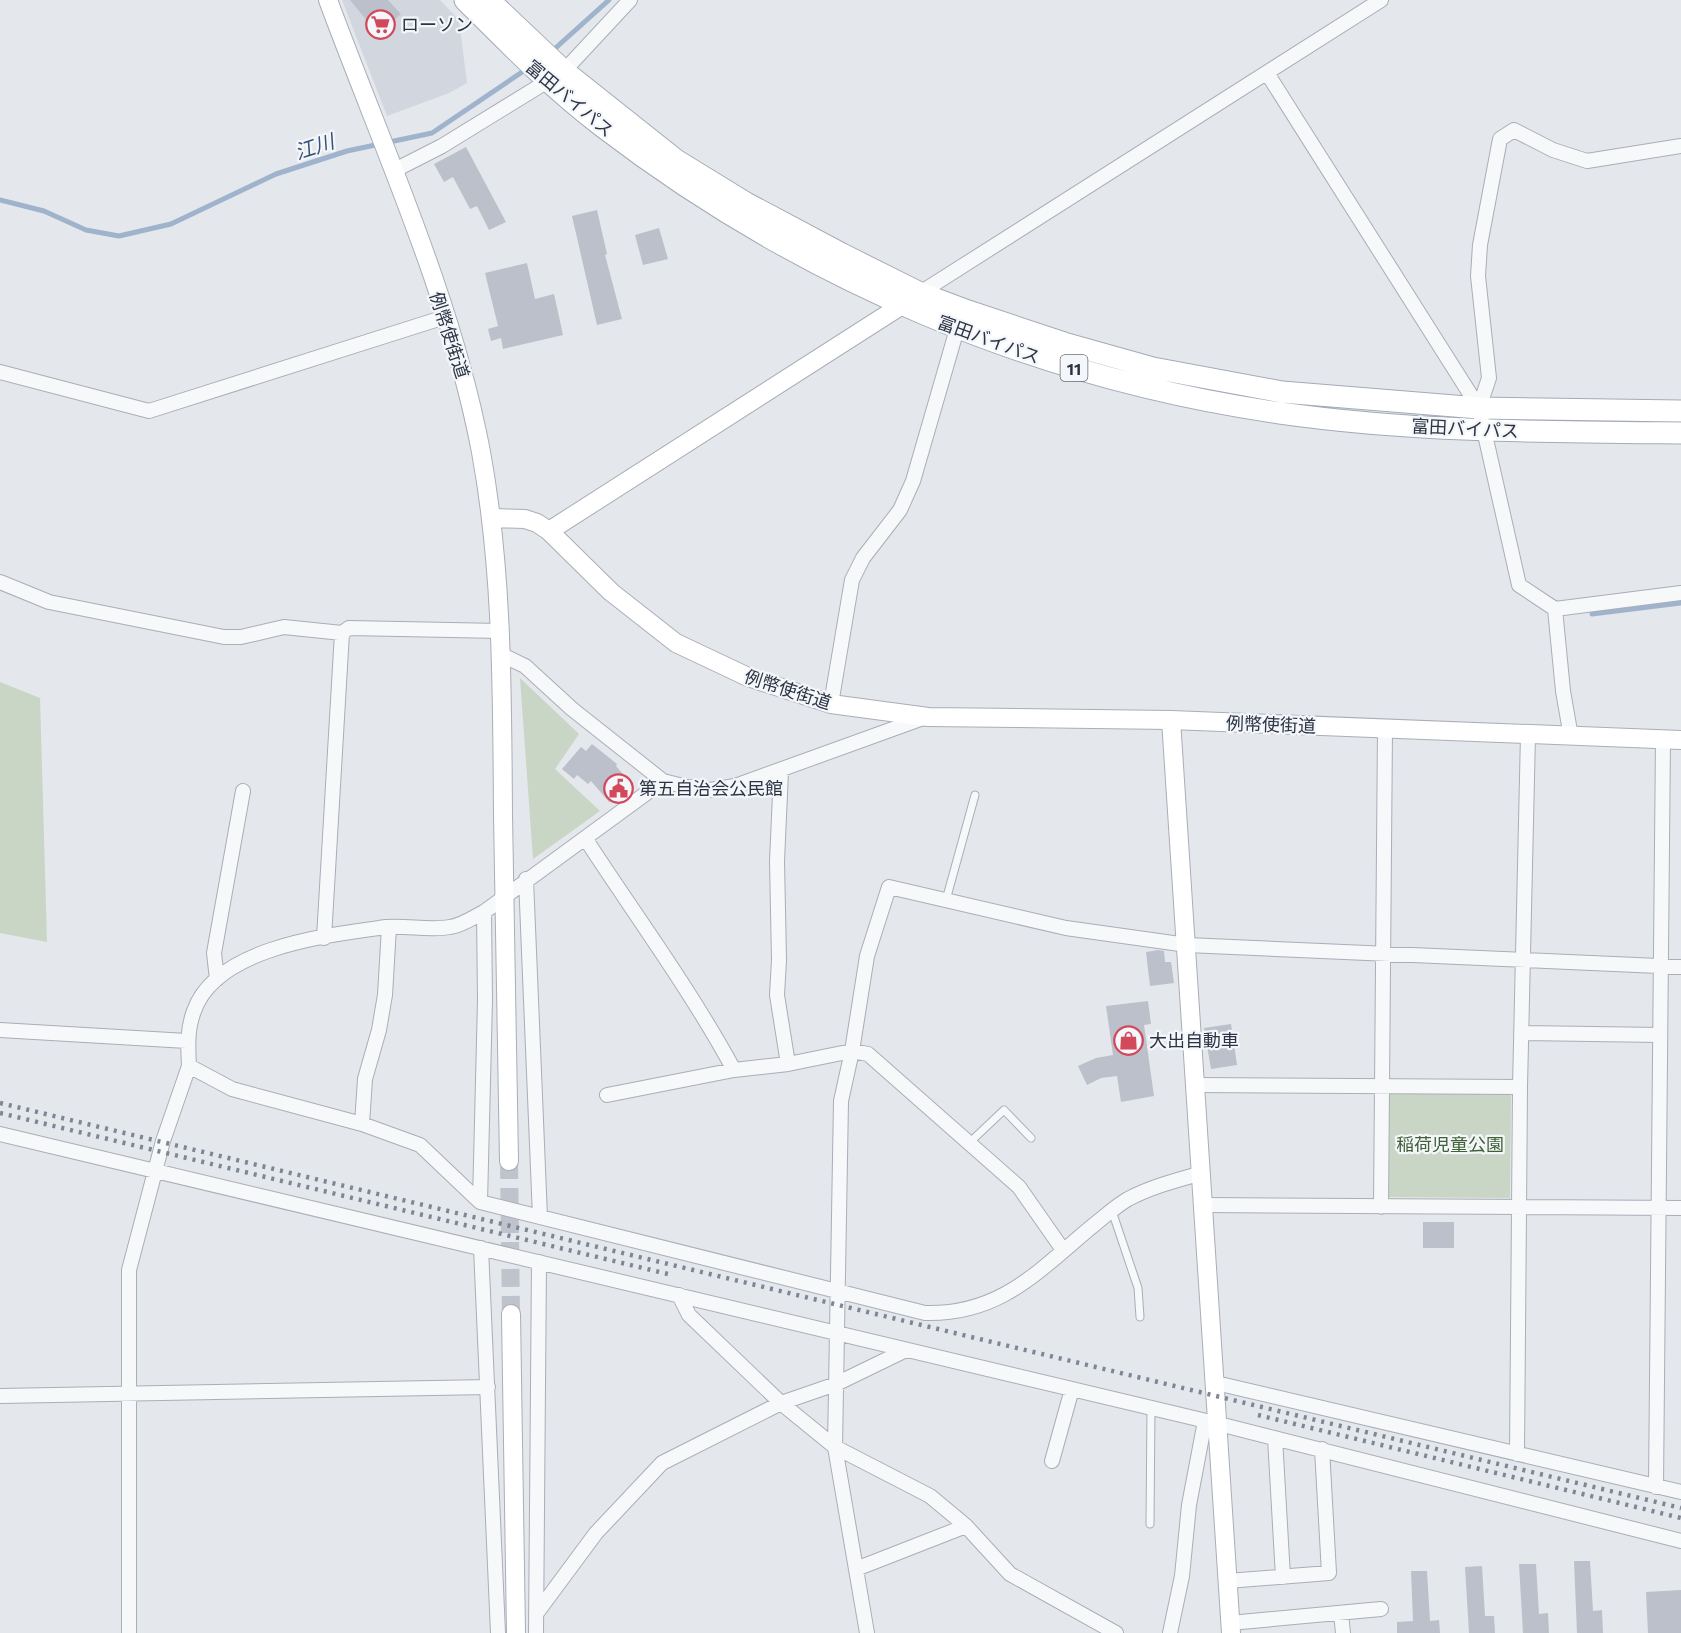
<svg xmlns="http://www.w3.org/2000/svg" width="1681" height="1633" font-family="Commissioner,'Noto Sans JP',sans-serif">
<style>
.built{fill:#d2d6de}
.green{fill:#c9d6c5}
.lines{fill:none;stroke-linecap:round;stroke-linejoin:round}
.stream{stroke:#9fb4cc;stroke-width:5}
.building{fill:#bbc0ca}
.secondary-tunnel{stroke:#bfc3cb;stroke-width:18;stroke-dasharray:18 9;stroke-linecap:butt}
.lane-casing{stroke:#a9aeb7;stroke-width:9}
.street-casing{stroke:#a9aeb7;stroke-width:16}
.secondary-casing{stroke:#a9aeb7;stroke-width:20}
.primary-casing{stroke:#a3abb8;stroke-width:23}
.lane{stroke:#f7f8fa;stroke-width:7}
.street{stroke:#f7f8fa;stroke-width:14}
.secondary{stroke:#fff;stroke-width:18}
.primary{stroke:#fff;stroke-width:21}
.rail{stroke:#7d8696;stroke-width:4.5;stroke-dasharray:3 6;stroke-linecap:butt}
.labels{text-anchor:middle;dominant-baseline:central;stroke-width:4.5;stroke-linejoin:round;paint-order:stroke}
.shield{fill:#f4f6f9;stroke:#676e7b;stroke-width:1.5}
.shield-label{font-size:16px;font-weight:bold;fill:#2b3445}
.poi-label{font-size:18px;fill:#2b3445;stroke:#f4f6f9;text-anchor:start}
.street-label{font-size:18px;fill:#2b3445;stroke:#f4f6f9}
.park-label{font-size:18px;fill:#3f6138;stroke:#f4f6f9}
.water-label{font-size:20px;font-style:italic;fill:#34527a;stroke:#f4f6f9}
</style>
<rect width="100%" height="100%" fill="#e4e7ec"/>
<path class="built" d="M342,0H440L459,20L467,83L449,93L387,116Z"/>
<path class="green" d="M520,678L579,734L555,769L600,811L533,859Z
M0,682L40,698L47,942L0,933Z
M1389,1091L1511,1092L1510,1198L1388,1197Z"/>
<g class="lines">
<path class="stream" d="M550,53L609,0
M0,200L44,211L86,230L119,236L171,224L276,174L347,151L432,133L528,68
M1592,614L1681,603"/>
</g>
<path class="building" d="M350,0H388L401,14L378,34Z
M466,147L506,222L489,230L477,206L470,209L453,177L444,182L434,164Z
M597,210L607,254L605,255L622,319L597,325L572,216Z
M659,228L668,259L643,265L635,235Z
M527,263L535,299L554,294L563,335L503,349L501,338L491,341L488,329L498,326L485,273Z
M592,744L617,764L616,766L633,786L615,801L613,799L609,802L591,781L588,784L577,775L574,779L562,769L581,747L586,751Z
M1158,950L1164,951L1165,962H1171L1174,983L1150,986L1146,952Z
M1148,1001L1151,1024L1144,1025L1154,1096L1121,1102L1117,1076L1101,1078L1087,1085L1078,1066L1096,1058L1113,1055L1106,1006Z
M1231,1024L1237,1065L1211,1069L1204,1028Z
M1423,1222H1454V1248H1423Z
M1574,1561H1590L1593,1611L1602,1610L1603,1633H1577Z
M1519,1564H1536L1539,1614L1548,1613L1549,1633H1523Z
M1482,1566L1485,1616H1494L1495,1633H1469L1465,1567Z
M1411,1571H1427L1430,1621L1439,1620L1440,1633H1397V1622L1413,1621Z
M1681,1590V1633H1648L1646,1592Z"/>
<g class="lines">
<path class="secondary-tunnel" d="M509,1161L511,1314"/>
<defs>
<path id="lane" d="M946,900L975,795
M968,1144L1004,1110L1031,1138
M1112,1211L1138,1288L1140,1317
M1150,1524L1151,1408"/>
<path id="street" d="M1267,73L1479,408L1519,585L1555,609L1681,593
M393,171L442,146L564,71L630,0
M920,293L1381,0
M0,372L149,411L445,317
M1479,408L1489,378L1478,276L1480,245L1500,139L1514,130L1553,150L1587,161L1681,146
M0,582L49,602L224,637H241L284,627L342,633L349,628L501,631
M1555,609L1563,691L1571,737
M502,655L525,666L572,709L663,781L687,787L710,790L735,786L926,717
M831,704L852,580L863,558L900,510L913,481L957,329
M781,772L777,861L779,960L777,995L788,1064L852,1051L868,1054L1019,1187L1063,1250
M663,781L484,912C474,917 461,926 450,927C429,931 407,925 386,927C329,935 216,947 194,1011C187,1029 188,1047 189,1066L232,1089L362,1124L420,1145L480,1202L925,1313C1002,1315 1040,1269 1095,1224C1105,1216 1116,1206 1128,1199C1151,1187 1177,1180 1202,1173
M585,838C635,915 690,989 734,1070
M526,879L540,1217
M324,938L342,633
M217,979L214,953L243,791
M0,1030L187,1041
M1521,1033L1660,1035
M1196,1085L1520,1087
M607,1095L734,1070L788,1064
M362,1124L365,1079L379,1030L385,995L389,927
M0,1134L1219,1424L1681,1541
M480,1202L485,1000L484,912
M1204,1205L1681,1208
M1381,1207L1385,729
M481,1248L498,1633
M679,1295L689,1315L781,1403L835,1447L930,1496L966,1526L1010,1574L1116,1633
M1216,1383L1681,1492
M0,1396L488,1387
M1275,1438L1283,1577
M1517,1454L1520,1087L1528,734
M1052,1461L1072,1389
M1656,1487L1663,739
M856,1569L966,1526
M1227,1581L1329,1573L1322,1449
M1341,1613L1343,1633
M536,1614L596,1533L662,1463L781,1403L836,1384L906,1350
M1230,1623L1381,1609
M129,1633V1270L163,1141L189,1066
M536,1633L539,1262
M867,1633L835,1447L841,1101L852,1051L867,956L889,887L1066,928L1187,945L1681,967
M1170,1633L1182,1576L1189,1505L1205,1421"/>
<path id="secondary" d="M328,0C382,146 452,298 481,452C503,572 502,693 503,815C504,930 507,1045 509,1161
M492,518L525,519L537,523L549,531L611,592L676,643L748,677L831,704L928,717L1171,720L1681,740
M549,531L913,298
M1171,720L1231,1633
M511,1314L516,1633"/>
<path id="primary" d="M465,0C509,44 553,89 603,127C800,278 1034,378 1280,413C1413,432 1547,432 1681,433
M489,0L564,71L676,160L746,203L842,254L920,293L968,311L1064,343L1153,368L1282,392L1479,408L1681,411"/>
</defs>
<use href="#lane" class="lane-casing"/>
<use href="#street" class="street-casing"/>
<use href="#secondary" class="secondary-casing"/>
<use href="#primary" class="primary-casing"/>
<use href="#lane" class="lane"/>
<use href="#street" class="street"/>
<use href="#secondary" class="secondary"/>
<use href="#primary" class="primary"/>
<path class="rail" d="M0,1103L1681,1508
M0,1113L672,1275
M1258,1415L1681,1518"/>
</g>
<defs>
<symbol id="supermarket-ring" viewBox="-11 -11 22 22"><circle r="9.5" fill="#f4f6f9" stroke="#d1495b" stroke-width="1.5"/><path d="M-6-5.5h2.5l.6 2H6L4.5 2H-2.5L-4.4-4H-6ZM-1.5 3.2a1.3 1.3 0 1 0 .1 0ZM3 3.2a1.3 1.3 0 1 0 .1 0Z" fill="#d1495b"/></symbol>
<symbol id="civic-ring" viewBox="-11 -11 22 22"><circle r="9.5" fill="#f4f6f9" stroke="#d1495b" stroke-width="1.5"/><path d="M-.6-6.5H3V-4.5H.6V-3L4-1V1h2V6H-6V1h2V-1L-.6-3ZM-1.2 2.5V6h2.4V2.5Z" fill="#d1495b"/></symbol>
<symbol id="shop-ring" viewBox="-11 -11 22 22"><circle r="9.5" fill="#f4f6f9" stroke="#d1495b" stroke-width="1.5"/><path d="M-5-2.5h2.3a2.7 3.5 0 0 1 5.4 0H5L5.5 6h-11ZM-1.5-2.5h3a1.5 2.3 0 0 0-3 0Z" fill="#d1495b"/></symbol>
</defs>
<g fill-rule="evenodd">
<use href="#supermarket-ring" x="364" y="8" width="33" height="33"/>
<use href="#civic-ring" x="602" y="772" width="33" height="33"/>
<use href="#shop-ring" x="1112" y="1024" width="33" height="33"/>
</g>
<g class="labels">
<rect class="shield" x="1060.5" y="355" width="27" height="26" rx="4.5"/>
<g class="shield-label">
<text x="1074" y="368">11</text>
</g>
<g class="poi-label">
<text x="401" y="24">ローソン</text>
<text x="639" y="788">第五自治会公民館</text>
<text x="1149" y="1040">大出自動車</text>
</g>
<g class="street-label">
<text transform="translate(570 98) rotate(40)">富田バイパス</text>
<text transform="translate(450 335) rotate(72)">例幣使街道</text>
<text transform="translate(989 339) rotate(20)">富田バイパス</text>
<text transform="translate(1465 428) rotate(3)">富田バイパス</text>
<text transform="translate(788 689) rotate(18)">例幣使街道</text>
<text transform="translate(1271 724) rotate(2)">例幣使街道</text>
</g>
<g class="park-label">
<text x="1450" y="1144">稲荷児童公園</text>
</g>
<g class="water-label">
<text transform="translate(314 146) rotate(-18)">江川</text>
</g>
</g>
</svg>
